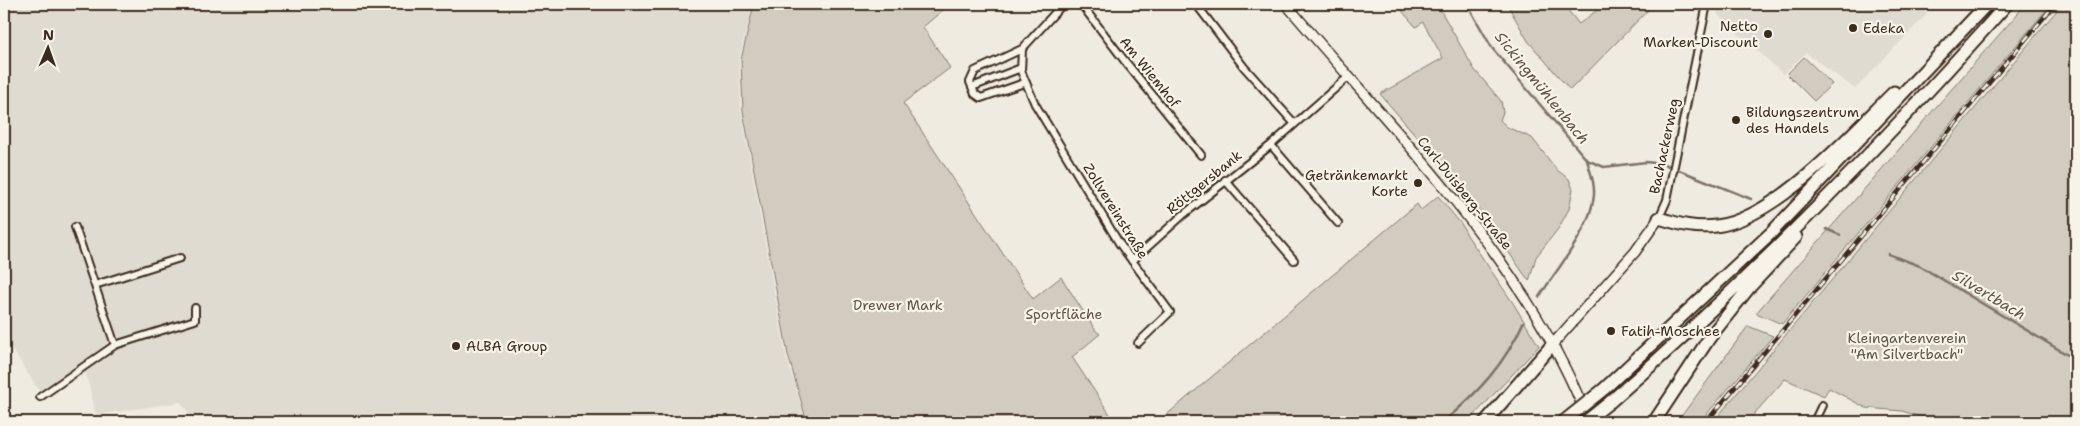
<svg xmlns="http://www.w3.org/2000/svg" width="2080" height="426" font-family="'Shantell Sans',sans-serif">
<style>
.built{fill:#e0dbd0}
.green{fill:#d1cbc0;stroke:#867a6f}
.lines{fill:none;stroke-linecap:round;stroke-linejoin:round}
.stream{stroke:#7e7266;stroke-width:2.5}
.street-casing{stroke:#3b2a1e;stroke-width:10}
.secondary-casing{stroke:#3b2a1e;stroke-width:12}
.highway-casing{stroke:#3b2a1e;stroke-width:15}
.street{stroke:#f7f3e8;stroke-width:6}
.secondary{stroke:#f7f3e8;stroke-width:9}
.highway{stroke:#f7f3e8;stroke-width:11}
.rail-casing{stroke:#3b2a1e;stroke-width:4.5}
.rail{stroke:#f7f3e8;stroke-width:2.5;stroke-dasharray:8;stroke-linecap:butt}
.highway-bridge-casing{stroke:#3b2a1e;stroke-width:15;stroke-linecap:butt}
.highway-bridge{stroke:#f7f3e8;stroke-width:11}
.poi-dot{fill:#3b2a1e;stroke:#f7f3e8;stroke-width:2}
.labels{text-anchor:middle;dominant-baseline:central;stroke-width:4.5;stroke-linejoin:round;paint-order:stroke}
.poi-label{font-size:14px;fill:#3b2a1e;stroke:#f7f3e8;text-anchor:start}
.street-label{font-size:14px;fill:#3b2a1e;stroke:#f7f3e8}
.park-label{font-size:14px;fill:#605246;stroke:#f7f3e8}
.water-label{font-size:15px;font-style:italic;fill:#625448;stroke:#f7f3e8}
</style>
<rect width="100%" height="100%" fill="#efebe0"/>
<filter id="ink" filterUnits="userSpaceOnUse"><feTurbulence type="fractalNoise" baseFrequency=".02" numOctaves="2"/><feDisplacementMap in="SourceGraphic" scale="10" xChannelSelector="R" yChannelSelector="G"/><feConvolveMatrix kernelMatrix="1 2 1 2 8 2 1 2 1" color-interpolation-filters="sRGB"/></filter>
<g filter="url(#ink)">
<path class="built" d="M4,4H753L739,60L741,111L786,356L806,422H195L181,402L96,415L86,373L44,398L4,337Z
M1713,4H1919L1927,14L1855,89L1806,53L1783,74L1719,16Z"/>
<path class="green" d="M754,4H950L923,27L950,68L903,103L1033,299L1061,277L1096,331L1100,334L1072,357L1115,422H807L788,355L743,111L741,60Z
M1396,4H1437L1474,69L1501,101L1503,112L1500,120L1507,127L1532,138L1557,170L1569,179L1573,189L1569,209L1558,229L1536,257L1529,281L1471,199L1380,94L1443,58L1423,22L1416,27Z
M1507,4H1563L1579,24L1605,4H1654L1570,90L1528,41Z
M2026,4H2051L1782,324L1756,313Z
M2062,4H2076V422H1937L1902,411L1866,408L1829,388L1824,396L1785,379L1747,422H1713Z
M1804,57L1832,84L1814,101L1787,74Z
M1438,196L1462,225L1467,235L1513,303L1539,346L1468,422H1158L1417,204L1421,210Z
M1748,326L1773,336L1700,422H1677Z
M715,417L718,422H683Z"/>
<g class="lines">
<path class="stream" d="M1467,4L1492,48L1587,160C1590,172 1595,182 1594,194C1592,228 1557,269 1539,297
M1587,160L1604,167L1646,162L1664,164L1751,199
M1826,229L1840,235
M1888,254L1920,266L2076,360
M1443,422C1477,394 1505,364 1523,323"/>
<defs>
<path id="street" d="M1063,4L1022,49L1021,71L1035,104L1119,243L1170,312L1138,343
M1081,4L1124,60L1201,155
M1196,4L1244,67L1294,123
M1022,49L975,71L970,82L975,94L981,98L1024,83
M972,87L1021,68
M1271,145L1338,223
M1225,180L1294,260
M1659,218L1667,200L1707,4
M75,227L115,345
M1132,261L1183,215L1271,145L1348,77
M95,285L180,258
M40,397L115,345L195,320V308
M1814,422L1822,405"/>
<path id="secondary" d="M1286,4C1397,136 1525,258 1589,422
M1552,345L1635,252L1659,218
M4,421L5,422"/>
<path id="highway" d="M1659,218C1679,224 1695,229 1716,226C1776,219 1851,134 1894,92
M1604,389L1772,232L1987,4
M1610,402C1751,279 1883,144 2007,4
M1485,422L1552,345
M1654,422L1710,337L1748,289L1796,237"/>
</defs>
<use href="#street" class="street-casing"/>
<use href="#secondary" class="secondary-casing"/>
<use href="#highway" class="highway-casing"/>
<use href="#street" class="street"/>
<use href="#secondary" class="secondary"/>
<use href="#highway" class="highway"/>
<defs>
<path id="rail" d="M1706,422L2055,4"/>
</defs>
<use href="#rail" class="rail-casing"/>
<use href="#rail" class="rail"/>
<defs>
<path id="highway-bridge" d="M1563,422L1604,389
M1585,422L1610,402"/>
</defs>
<use href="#highway-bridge" class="highway-bridge-casing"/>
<use href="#highway-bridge" class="highway-bridge"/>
</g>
</g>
<g class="poi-dot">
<circle cx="1853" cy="28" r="5"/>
<circle cx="1768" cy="34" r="5"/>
<circle cx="1736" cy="120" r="5"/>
<circle cx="1418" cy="183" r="5"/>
<circle cx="1611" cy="331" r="5"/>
<circle cx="456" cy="346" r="5"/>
</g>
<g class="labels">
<g class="poi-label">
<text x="1758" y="26" text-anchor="end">Netto<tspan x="1758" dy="16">Marken-Discount</tspan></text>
<text x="1863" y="28">Edeka</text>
<text x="1746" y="112">Bildungszentrum<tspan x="1746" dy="16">des Handels</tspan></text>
<text x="1408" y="175" text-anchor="end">Getränkemarkt<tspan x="1408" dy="16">Korte</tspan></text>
<text x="1621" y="331">Fatih-Moschee</text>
<text x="466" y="346">ALBA Group</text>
</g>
<g class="street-label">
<text transform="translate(1150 72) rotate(51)">Am Wiemhof</text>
<text transform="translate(1664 146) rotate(-78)">Bachackerweg</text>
<text transform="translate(1204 182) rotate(-39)">Röttgersbank</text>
<text transform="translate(1465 193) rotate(51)">Carl-Duisberg-Straße</text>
<text transform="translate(1116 211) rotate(58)">Zollvereinstraße</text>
</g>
<g class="park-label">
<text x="898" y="305">Drewer Mark</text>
<text x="1064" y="314">Sportfläche</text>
<text x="1907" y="338">Kleingartenverein<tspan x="1907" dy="16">"Am Silvertbach"</tspan></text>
</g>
<g class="water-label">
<text transform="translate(1542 88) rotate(51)">Sickingmühlenbach</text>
<text transform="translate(1989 295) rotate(31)">Silvertbach</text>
</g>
</g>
<rect width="2080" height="426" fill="none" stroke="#f7f3e8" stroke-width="20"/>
<rect x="10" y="10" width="2060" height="406" fill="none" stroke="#3b2a1e" stroke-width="2" filter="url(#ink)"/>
<g transform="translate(48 48) rotate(2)" stroke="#f7f3e8" stroke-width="4" paint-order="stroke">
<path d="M0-4L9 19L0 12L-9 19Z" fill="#3b2a1e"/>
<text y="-8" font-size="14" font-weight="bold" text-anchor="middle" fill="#3b2a1e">N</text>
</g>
</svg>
